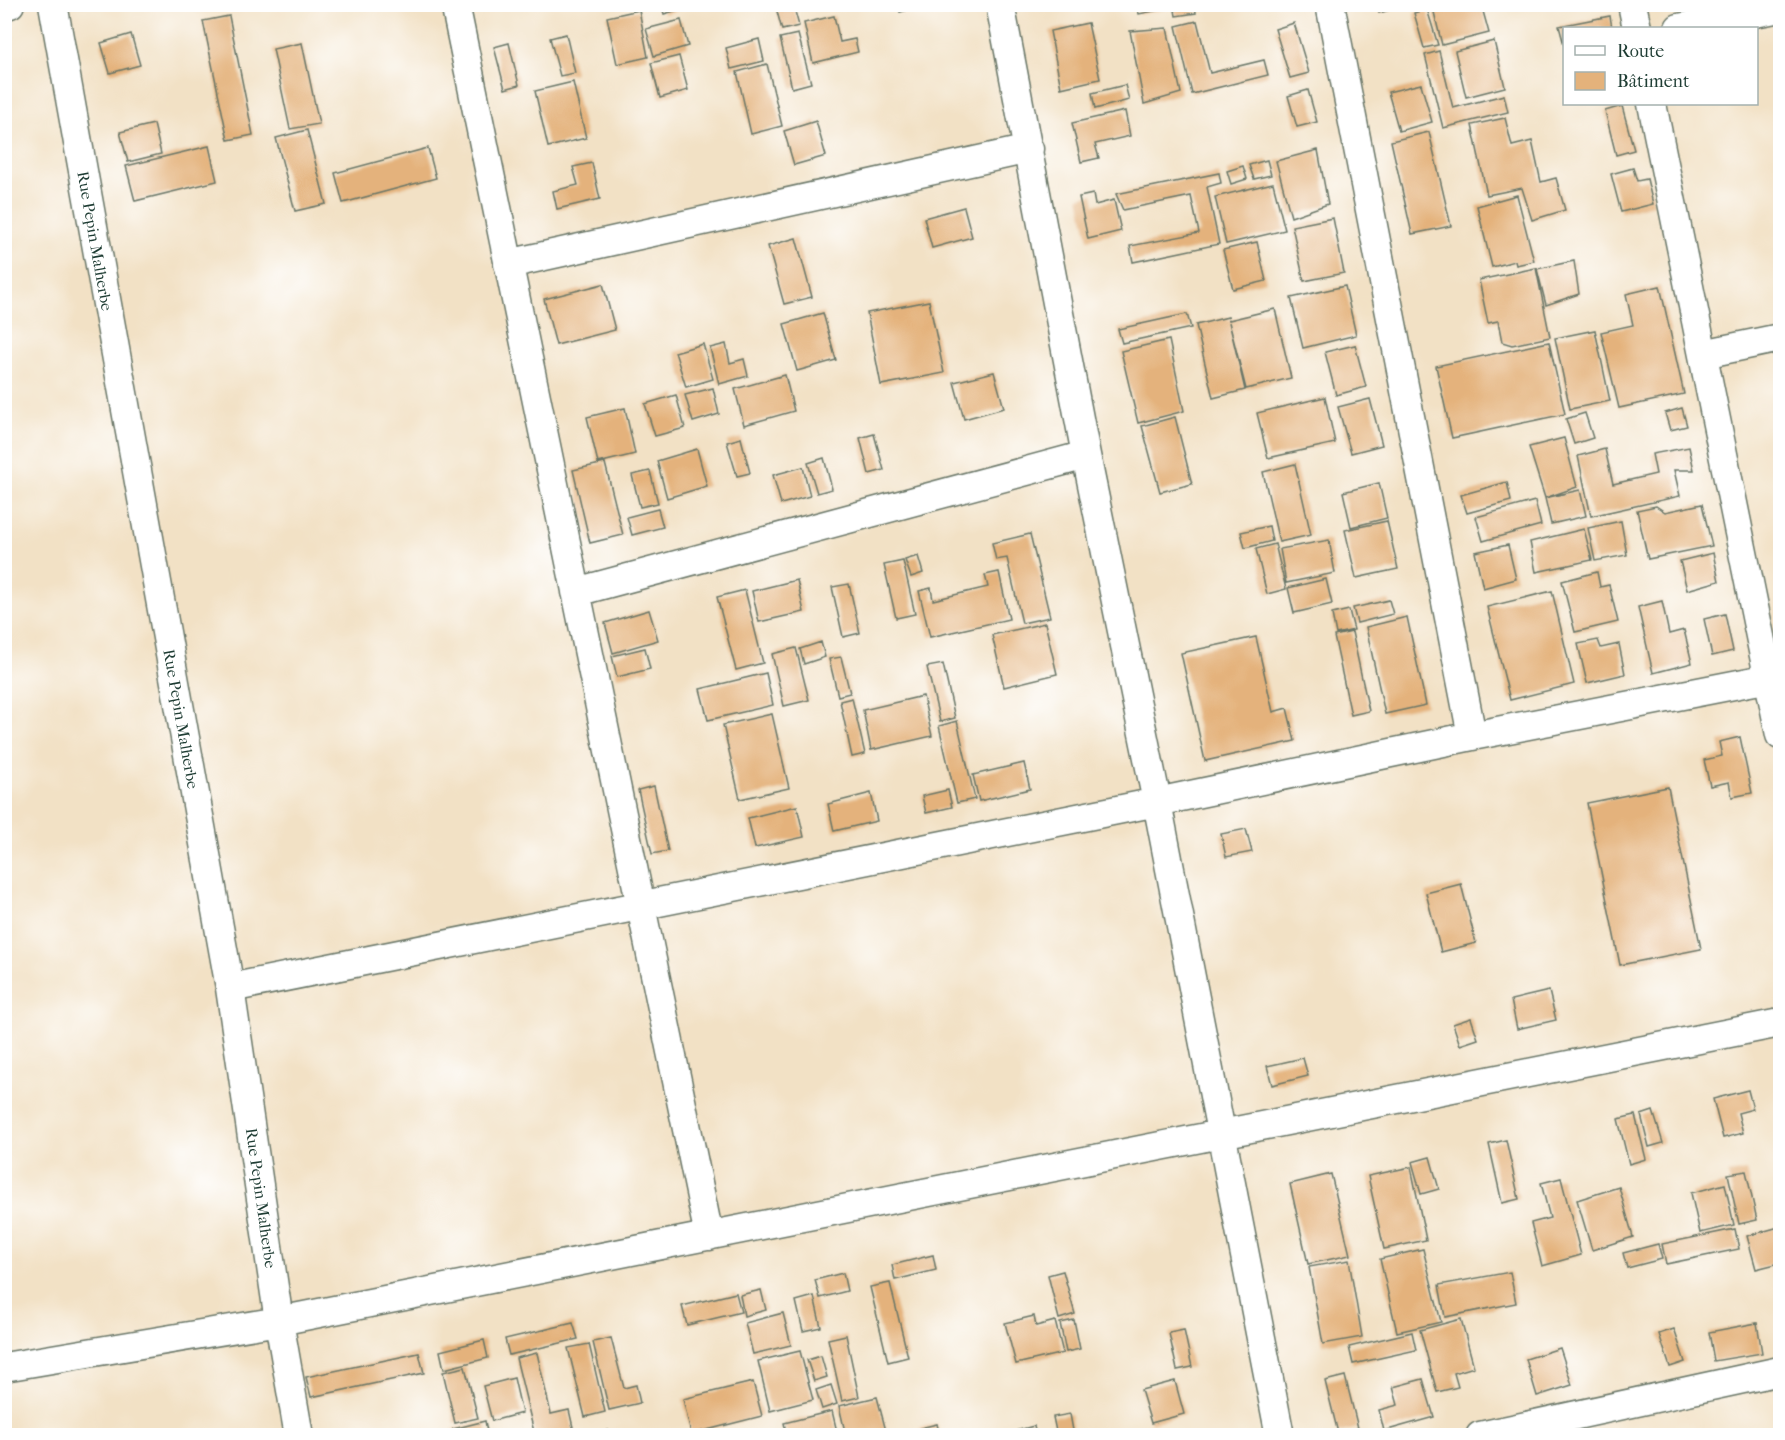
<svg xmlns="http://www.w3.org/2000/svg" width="1785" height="1440" font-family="'IM FELL French Canon',serif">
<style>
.building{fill:#e4b27b}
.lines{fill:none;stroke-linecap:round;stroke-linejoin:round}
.minor-casing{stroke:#697667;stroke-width:31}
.minor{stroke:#fff;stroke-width:28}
.labels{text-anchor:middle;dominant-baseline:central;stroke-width:6;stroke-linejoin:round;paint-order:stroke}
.street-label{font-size:16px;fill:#1f3d34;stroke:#fff}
</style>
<rect width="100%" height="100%" fill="#fff"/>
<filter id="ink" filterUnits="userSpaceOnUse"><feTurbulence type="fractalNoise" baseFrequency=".0167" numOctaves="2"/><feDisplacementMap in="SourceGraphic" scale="12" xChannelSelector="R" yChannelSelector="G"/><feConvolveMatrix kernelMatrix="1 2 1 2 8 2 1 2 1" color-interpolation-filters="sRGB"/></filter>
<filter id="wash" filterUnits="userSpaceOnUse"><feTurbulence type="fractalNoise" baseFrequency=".008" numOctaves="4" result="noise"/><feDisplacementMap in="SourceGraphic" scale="24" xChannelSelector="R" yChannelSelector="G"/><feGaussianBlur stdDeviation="1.35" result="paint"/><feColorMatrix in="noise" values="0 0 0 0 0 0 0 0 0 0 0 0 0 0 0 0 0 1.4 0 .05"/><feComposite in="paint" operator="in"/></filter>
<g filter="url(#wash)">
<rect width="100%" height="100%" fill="#f2e1c5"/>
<g id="blocks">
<path class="building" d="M661,4H695V5L664,14Z
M775,4H793L799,26L782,30Z
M897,4H927V5L900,12Z
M1136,4H1165V9L1139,14Z
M1174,4H1195L1196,13L1176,16Z
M1377,4H1408V5L1379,13Z
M1432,4H1481L1489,33L1442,45Z
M1427,9L1438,45L1424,48L1414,13Z
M639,10L648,57L617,64L607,17Z
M229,16L253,135L228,140L203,21Z
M834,16L840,42L855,39L858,52L813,63L804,23Z
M1610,16L1612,28H1564V45L1559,26Z
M681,20L688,46L654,56L646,29Z
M1197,21L1210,73L1264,60L1268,75L1192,94L1176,26Z
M1088,23L1100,79L1061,88L1050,31Z
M1294,23L1309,73L1290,78L1275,29Z
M1167,28L1181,93L1144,104L1130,31Z
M131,34L140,65L110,73L101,43Z
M566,34L575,73L560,76L550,38Z
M798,34L811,83L792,88L780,38Z
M759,39L764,61L731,69L726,48Z
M1494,41L1505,87L1466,97L1455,51Z
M302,43L319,124L290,129L273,49Z
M509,43L519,85L505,89L494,47Z
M1439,51L1453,108L1504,95L1508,112L1443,128L1425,55Z
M679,56L688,90L660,98L651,63Z
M767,64L782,126L751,134L737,72Z
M573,82L586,138L548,147L535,91Z
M1421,84L1432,122L1399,131L1388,92Z
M1125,85L1129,100L1095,109L1092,93Z
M1308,90L1317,122L1297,127L1288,96Z
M1622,106L1634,150L1616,155L1605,111Z
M1125,111L1130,136L1095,144L1099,158L1081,162L1072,123Z
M1505,118L1512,146L1532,141L1541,182L1556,178L1565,210L1532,220L1522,188L1487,195L1472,125Z
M816,121L826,156L794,165L784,131Z
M154,124L161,154L128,162L120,132Z
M307,130L326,204L295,211L276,138Z
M1429,132L1451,226L1412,234L1391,141Z
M209,146L217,181L135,201L126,166Z
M428,148L436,178L343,203L335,173Z
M1318,150L1328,204L1291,217L1276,161Z
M1267,160L1271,175L1254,179L1249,165Z
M592,163L600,199L557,209L553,191L578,185L573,167Z
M1243,166L1247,179L1231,184L1227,171Z
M1633,168L1637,181L1647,179L1653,204L1621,212L1611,174Z
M1219,173L1221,183L1207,187L1219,244L1133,262L1130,246L1199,233L1191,196L1123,210L1116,194Z
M1273,183L1285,230L1226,244L1215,197Z
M1093,194L1095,205L1114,200L1121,231L1088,239L1079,197Z
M1517,195L1534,261L1516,265L1515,261L1492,267L1477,206Z
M964,207L972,237L932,248L924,218Z
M1333,218L1344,273L1304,281L1292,226Z
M796,238L812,297L784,304L768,246Z
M1257,242L1266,281L1233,289L1223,250Z
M1574,261L1579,294L1546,305L1537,269Z
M1536,268L1550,337L1512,345L1502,342L1498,321L1488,323L1479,280Z
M603,284L615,330L556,345L544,299Z
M1345,286L1356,335L1303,348L1291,298Z
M1660,286L1684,394L1619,408L1601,332L1633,325L1626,294Z
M929,301L944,373L881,385L867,313Z
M1275,309L1291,378L1246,389L1229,322L1245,390L1213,398L1196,325L1228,317L1229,320Z
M823,313L836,360L797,371L784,324Z
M1187,314L1191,328L1122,343L1118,329Z
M1595,330L1610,401L1570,409L1555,338Z
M1169,340L1184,411L1138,423L1121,351Z
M1549,342L1565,414L1452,438L1436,366Z
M703,344L713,379L686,387L675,352Z
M726,344L730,363L744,359L748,376L719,384L710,348Z
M1355,345L1366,387L1336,395L1325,352Z
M994,372L1004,408L964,419L954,382Z
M785,375L794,411L744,425L735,389Z
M713,388L719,414L693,422L685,395Z
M676,395L685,428L655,436L645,404Z
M1325,397L1335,443L1268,458L1257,413Z
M1370,399L1382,445L1351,453L1338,407Z
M625,408L635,454L598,463L587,417Z
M1682,408L1687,426L1670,430L1665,413Z
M1585,413L1593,438L1574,444L1566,419Z
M1175,417L1192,484L1160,492L1142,426Z
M874,434L884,470L869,474L860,438Z
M741,438L750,473L737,476L727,442Z
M1564,438L1577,487L1545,498L1529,447Z
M1689,447L1694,470H1674L1680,496L1591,516L1578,456L1605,449L1613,484L1656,474L1652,454Z
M697,449L707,486L667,498L657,461Z
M824,458L832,489L817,493L808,463Z
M605,463L623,535L590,543L573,470Z
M1295,464L1311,535L1279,542L1263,472Z
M803,467L810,496L781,504L773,475Z
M650,471L658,503L640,507L632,475Z
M1507,482L1511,501L1467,513L1461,495Z
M1379,483L1387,518L1351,527L1343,492Z
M1580,490L1586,516L1551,524L1545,498Z
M1535,501L1541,525L1483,541L1476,517Z
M1702,504L1712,546L1648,559L1637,510L1656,506L1665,512Z
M658,509L663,527L632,535L627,517Z
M1387,521L1398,569L1356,578L1345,530Z
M1621,521L1627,555L1595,561L1588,528Z
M1269,526L1272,541L1245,548L1241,532Z
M1584,529L1592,560L1536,572L1530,542Z
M1030,534L1050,617L1022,623L1007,558L996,560L992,543Z
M1329,540L1335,573L1286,583L1280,549Z
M1275,544L1286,589L1267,594L1256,549Z
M1508,545L1516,579L1483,588L1475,552Z
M1713,553L1719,581L1687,590L1680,561Z
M918,556L923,573L911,577L905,560Z
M903,561L915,614L896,618L884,565Z
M999,572L1009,619L930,637L919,591L931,588L933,600L988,587L985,575Z
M1597,572L1600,587L1609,585L1618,622L1575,632L1562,581Z
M1326,579L1332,604L1294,613L1288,588Z
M797,580L804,612L759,622L752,591Z
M849,584L860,633L843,637L832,587Z
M745,590L763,663L736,670L717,597Z
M1552,591L1574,684L1510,700L1487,607Z
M1389,600L1393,614L1357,623L1353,608Z
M1662,601L1669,634L1684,630L1692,663L1653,673L1638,607Z
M649,610L658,640L613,653L605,623Z
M1349,610L1354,630L1336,634L1332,614Z
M1725,614L1733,651L1712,656L1704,619Z
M1407,617L1426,705L1385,714L1366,627Z
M1045,623L1057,674L1004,687L992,635Z
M1352,632L1369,711L1351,715L1334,636Z
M1256,637L1273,712L1287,708L1295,741L1205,761L1181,653Z
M1598,640L1601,648L1619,644L1625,674L1587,683L1578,644Z
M821,642L825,657L804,664L800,649Z
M645,648L650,669L617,677L612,656Z
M796,648L809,700L784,706L772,654Z
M841,657L850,693L838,696L829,659Z
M943,664L955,718L940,722L927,667Z
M766,673L773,705L708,720L700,689Z
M923,696L932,736L871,750L863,710Z
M852,698L865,754L852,757L840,701Z
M772,714L789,788L740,799L723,725Z
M957,721L975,799L957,803L939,726Z
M1740,737L1752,793L1732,797L1729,782L1710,786L1704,760L1722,756L1719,742Z
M1024,763L1030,789L979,801L973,775Z
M654,786L668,851L652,854L638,790Z
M1668,787L1701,949L1620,965L1587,803Z
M948,790L952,807L926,813L922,796Z
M871,793L877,821L834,831L828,804Z
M797,806L804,837L755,848L748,818Z
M1246,829L1252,852L1226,857L1221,834Z
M1461,884L1476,943L1441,952L1426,893Z
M1549,991L1556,1020L1517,1029L1511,1000Z
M1471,1018L1478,1039L1460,1045L1453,1024Z
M1303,1058L1308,1076L1272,1085L1267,1066Z
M1748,1090L1753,1109L1738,1113L1743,1133L1723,1138L1713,1099Z
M1653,1111L1663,1143L1649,1147L1641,1115Z
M1635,1115L1646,1159L1629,1164L1618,1119Z
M1506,1140L1519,1199L1502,1203L1489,1144Z
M1430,1157L1439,1189L1421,1194L1412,1162Z
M1411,1167L1426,1240L1384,1249L1368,1176Z
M1746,1171L1757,1220L1739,1224L1728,1174Z
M1331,1174L1350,1255L1308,1264L1290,1184Z
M1561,1178L1581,1255L1542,1266L1531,1223L1550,1218L1541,1183Z
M1725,1184L1734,1225L1700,1233L1691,1193Z
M1619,1187L1633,1237L1592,1250L1577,1200Z
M1779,1227L1780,1263L1756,1269L1747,1236Z
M1735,1229L1739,1249L1666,1264L1662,1244Z
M1658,1244L1662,1259L1627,1268L1623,1253Z
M1423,1249L1441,1322L1397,1332L1380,1259Z
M933,1255L936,1270L895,1280L892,1265Z
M1349,1260L1362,1337L1323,1344L1309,1267Z
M1063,1271L1075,1314L1059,1319L1048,1275Z
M1510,1272L1516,1303L1445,1317L1439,1285Z
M843,1273L847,1291L820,1298L815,1280Z
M890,1283L908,1357L888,1362L870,1287Z
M761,1290L766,1310L744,1316L740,1295Z
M736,1293L741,1312L687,1325L682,1306Z
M814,1296L821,1327L803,1331L796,1301Z
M783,1313L791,1345L753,1354L745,1323Z
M1034,1316L1036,1326L1055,1321L1063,1353L1016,1364L1005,1323Z
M1461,1319L1474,1367L1454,1373L1458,1387L1437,1392L1420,1330Z
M1074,1320L1080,1349L1066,1352L1060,1323Z
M573,1323L578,1339L509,1355L505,1339Z
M1757,1323L1762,1353L1714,1361L1709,1332Z
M1674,1329L1685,1362L1670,1367L1659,1334Z
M1184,1330L1192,1367L1177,1370L1169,1333Z
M1412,1332L1416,1350L1353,1364L1349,1347Z
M846,1335L859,1397L842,1401L828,1339Z
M611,1338L624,1388L636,1385L640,1403L609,1410L593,1342Z
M484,1340L488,1358L444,1369L440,1351Z
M589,1344L605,1412L585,1417L568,1348Z
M1560,1348L1572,1385L1537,1396L1526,1359Z
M800,1351L813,1400L770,1411L758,1361Z
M419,1353L424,1373L311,1397L306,1377Z
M537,1353L551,1414L569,1410L575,1436H535L516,1358Z
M821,1356L827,1377L814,1381L807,1360Z
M465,1367L478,1418L455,1423L443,1372Z
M1345,1376L1358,1428L1338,1433L1325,1381Z
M514,1378L522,1413L492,1421L483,1386Z
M1423,1379L1434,1417L1384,1431L1379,1410L1398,1405L1393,1387Z
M1175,1381L1184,1414L1151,1423L1141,1390Z
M753,1382L762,1416L691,1434L683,1399Z
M831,1385L837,1404L822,1409L816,1390Z
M877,1397L886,1431L870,1436H846L839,1406Z
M832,1411L838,1436H787L784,1423Z
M1070,1414L1074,1436H1057L1053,1417Z
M485,1421L488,1436H454L453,1429Z
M937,1424L940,1436H922L920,1428Z
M1034,1426L1036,1436H1000V1435Z
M608,1430L610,1436H591V1435Z
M1772,1431L1774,1436H1757V1435Z"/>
</g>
</g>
<g filter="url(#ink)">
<use href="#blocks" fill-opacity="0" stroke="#697667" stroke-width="1.5"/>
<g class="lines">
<defs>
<path id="minor" d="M53,4L230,988L279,1321L299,1436
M455,4L709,1236
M1000,4L1086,455L1157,802L1280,1436
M1330,4L1472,736
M1632,4L1637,28
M4,6L10,4
M1679,28L1780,8
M1652,104L1780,735
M508,264L1029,149
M1703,354L1780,338
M576,592L1086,455
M230,988L1157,802L1472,736L1780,676
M4,1367L279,1321L1780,1023
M1480,1436L1780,1371"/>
</defs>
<use href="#minor" class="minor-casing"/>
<use href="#minor" class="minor"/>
</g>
</g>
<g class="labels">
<g class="street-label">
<text transform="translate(95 241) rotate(80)">Rue Pepin Malherbe</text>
<text transform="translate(181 719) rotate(80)">Rue Pepin Malherbe</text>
<text transform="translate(261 1198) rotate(82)">Rue Pepin Malherbe</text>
</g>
</g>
<rect width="1785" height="1440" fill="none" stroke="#fff" stroke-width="24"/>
<rect x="1563" y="27" width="195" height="78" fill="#ffffff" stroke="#a5b1ae" stroke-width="1.5"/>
<rect x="1575" y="46" width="30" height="9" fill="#ffffff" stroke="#a5b1ae" stroke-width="1.5"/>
<text x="1617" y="57" font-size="18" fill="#1f3d34">Route</text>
<rect x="1575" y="72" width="30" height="18" fill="#e4b27b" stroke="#a5b1ae" stroke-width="1.5"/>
<text x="1617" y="87" font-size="18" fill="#1f3d34">Bâtiment</text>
</svg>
